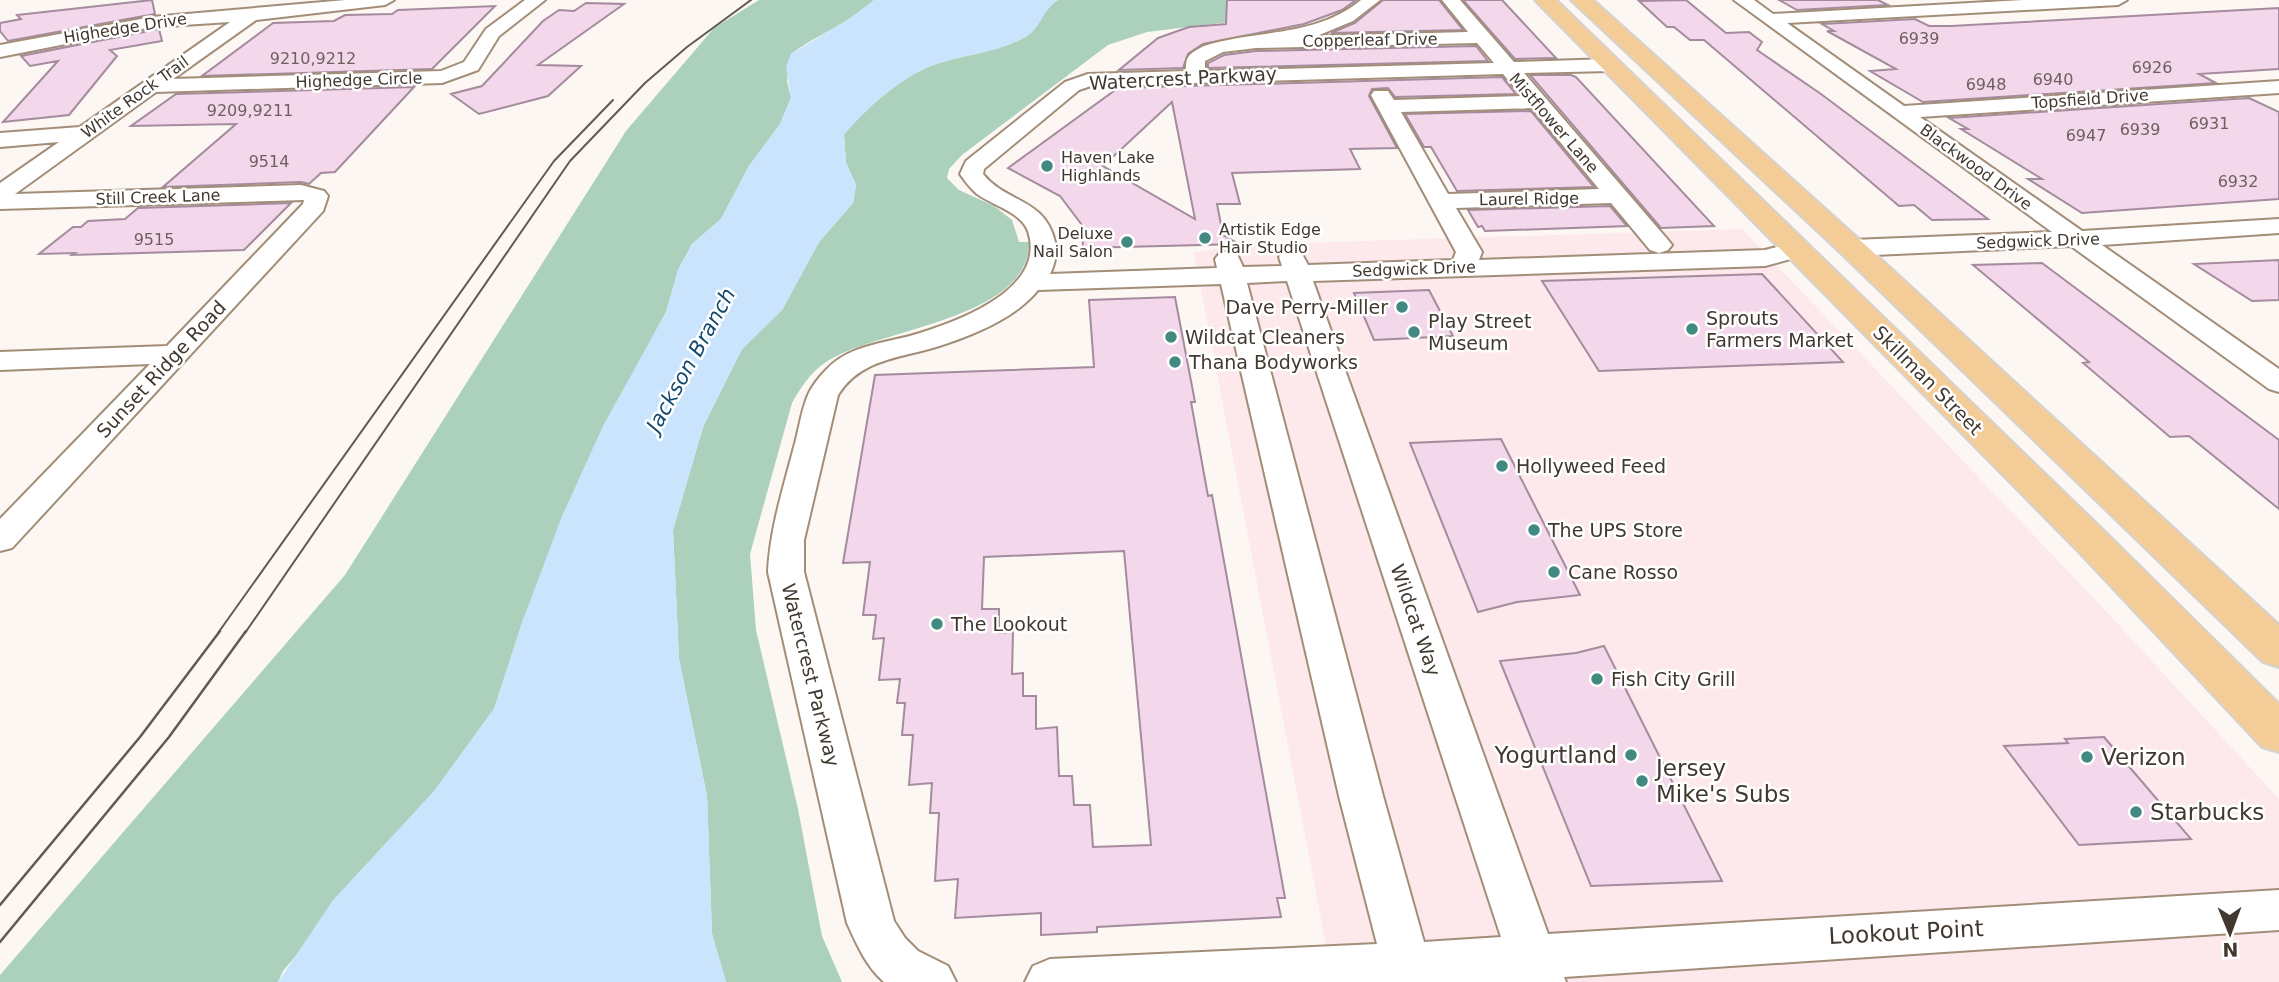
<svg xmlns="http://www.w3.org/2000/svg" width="2279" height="982" font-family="'DejaVu Sans',sans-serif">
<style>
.commercial{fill:#fde8ec}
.green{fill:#abd1bd}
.water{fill:#c9e4fc}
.building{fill:#f3d7eb;stroke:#a48b9d;stroke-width:2;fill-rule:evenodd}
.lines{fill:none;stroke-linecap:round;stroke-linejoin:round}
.minor-casing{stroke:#a28e78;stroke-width:4}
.major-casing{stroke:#d5d3d1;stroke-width:4}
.minor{fill:#fff;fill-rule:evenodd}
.major{fill:#f4cc98;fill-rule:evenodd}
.tram-far1{stroke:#615a50;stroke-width:2}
.tram{stroke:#615a50;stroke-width:2.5}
.poi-dot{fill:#428981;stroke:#fff;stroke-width:2.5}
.labels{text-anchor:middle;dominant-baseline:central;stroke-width:5;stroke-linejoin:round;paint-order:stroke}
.far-street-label{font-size:16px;fill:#41392f;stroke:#fff}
.number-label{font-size:16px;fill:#6e605e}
.far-poi-label{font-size:16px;fill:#41392f;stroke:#fff;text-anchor:start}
.street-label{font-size:19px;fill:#41392f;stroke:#fff}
.poi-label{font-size:19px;fill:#41392f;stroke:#fff;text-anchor:start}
.water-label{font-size:21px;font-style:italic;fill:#13496f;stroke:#fff}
.near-poi-label{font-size:23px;fill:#41392f;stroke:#fff;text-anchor:start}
.near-street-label{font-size:23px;fill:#41392f;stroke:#fff}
</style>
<rect width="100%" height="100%" fill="#fcf7f2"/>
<path class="commercial" d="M1742,229L2102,607L2279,799V982H1333L1194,253L1236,245Z"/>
<path class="green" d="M759,0H874C850,23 818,34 791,54L787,81L791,98L780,124L749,166L721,219L692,244L678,270L666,312L638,364L523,620L494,709L435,790L283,971L278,982H0V975L345,575L626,131L714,28Z
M1058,0H1303L1245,20L1147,32L1108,45L962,155L949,169L947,178L959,190L994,206L1012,220L1019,242H1029C1030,320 878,328 826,362C810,373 801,387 792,403L750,554L756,630L798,809L822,936L842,982H726L712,934L707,796L679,659L673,530L703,427L742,349L782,310L819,242L853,203L856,185L846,163L844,134C866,108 901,77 933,65C964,54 998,53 1027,36C1040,28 1043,9 1058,0Z"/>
<path class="water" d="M874,0H1058C1043,9 1040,28 1027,36C998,53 964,54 933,65C902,77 865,109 844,135L846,163L856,185L853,203L819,242L782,310L742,349L703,427L673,530L679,659L707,796L712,934L726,982H278L333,900L435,790L494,709L523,620L562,516L603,426L666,312L678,270L692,244L721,219L749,166L780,124L791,98L786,66L791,54L849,19Z"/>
<path class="building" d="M152,0L155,14L8,41L0,31V23L21,19L17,15Z
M1227,0H1356L1342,10L1304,24L1203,44L1188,54L1183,68L1119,70L1158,38L1189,27L1226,24Z
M1383,0H1439L1463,30L1331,33L1355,23Z
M1463,0H1502L1556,58L1515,59Z
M1686,0L1726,33L1749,32L1762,42L1757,50L1821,94L1988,219L1932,220L1914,205L1899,206L1704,40H1690L1674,27H1667L1639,1Z
M1779,0H1878L1888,5L1797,10Z
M586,3L624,4L538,65L581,66L548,96L479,114L451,94L482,86L543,21L559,10L574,11Z
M495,6L432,69L202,76L273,23L334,21L345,15L392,14L398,10Z
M2279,8V69L2199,74L2216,83L1923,102L1870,71L1896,69L1827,31H1834L1822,24L1915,19L1929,26H1951Z
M159,29L162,41L110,50L117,56L69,115L3,122L58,61L30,66L21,56Z
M1476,46L1488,61L1208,68V63L1224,55L1256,51Z
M1530,75H1571L1576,77L1714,226L1661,228Z
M1502,77L1516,94L1395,97L1388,88L1372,89L1369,96L1397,148L1350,149L1360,169L1232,173L1240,204H1217L1223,235L1239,244L1083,248L1082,225L1060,196L1008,168L1118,88ZM1172,102L1195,219L1103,166Z
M414,87L335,172L321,173L309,184L301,182L163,187L236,124L131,126L176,94Z
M2249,98L2279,112V199L2082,213L2028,179H2042L1961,129H1968L1949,118Z
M1531,111L1594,187L1457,191L1431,147H1424L1405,114Z
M291,203L244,250L72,255L75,253L39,254L73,227H81L88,221L125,219L138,208Z
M1610,206L1627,226L1485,231L1482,226L1478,227L1468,210Z
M2279,260V300L2252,301L2194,264Z
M2042,263L2279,440V509L2189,436L2170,437L2083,363L2089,362L1973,265Z
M1762,274L1843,362L1599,371L1542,281Z
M1429,290L1453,336L1374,340L1354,293Z
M1175,297L1195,402H1191L1208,496L1212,495L1285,898H1277L1281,917L1097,927V932L1041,935V913L955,918L958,879L935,881L939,813H930L932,783L909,785L913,735H902L905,703H897L900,679L879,680L884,638L873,639L876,615H863L870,562L843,563L875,375L1094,367L1089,300ZM1124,551L1151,845L1093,847L1090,805H1074L1072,776H1059L1057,727L1036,729V696H1023V673L1012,674L1013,632L999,633V609H982L984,557Z
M1501,439L1580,595L1517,602L1478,612L1410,443Z
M1604,646L1722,881L1591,886L1500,661L1576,653Z
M2104,737L2126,763L2191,839L2079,845L2004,746L2068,743L2065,739Z"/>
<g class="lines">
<defs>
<path id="minor" d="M346,0H394L385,5L256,20L173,79L441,71L464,62L486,29L525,0H545L499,36L478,70L442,83L156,92L15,194L301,185L324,191L328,196L323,211L12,548L0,551V519L150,364L0,370V352L167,346L303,204L304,200L0,209V183L59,142L0,147V133L80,127L230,22L152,27L0,57V45L152,17Z
M1361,0H1380L1353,21L1317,36L1468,32L1442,0H1460L1514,62L1610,59L1620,65L1610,71L1524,73L1668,240L1672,245L1668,250L1659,253L1650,250L1611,203L1456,208L1482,252L1479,260L1765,250L1796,242L1805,245L1809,250L1805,255L1765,266L1313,281L1548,934L2279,890V930L1564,977L1566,982H1025L1033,966L1050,959L1377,944L1339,796L1221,284L1038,290C1015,319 971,336 936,347C900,358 860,359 838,395L804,540V572L894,921L905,938L918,951L948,966L956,982H884C866,966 857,945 847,923L768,572C770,529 783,489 794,447C799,430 801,411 808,395C812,386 820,376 827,369C850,344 889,343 920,333C962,320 1047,288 1028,231C1021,212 992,205 977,194C970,188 965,181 960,174L966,161L1065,82L1088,74L1186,71C1185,56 1190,53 1204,46C1257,29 1315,38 1361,0ZM1477,43L1494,63L1205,71V61L1223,52L1256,48ZM1503,74L1522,96L1394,100L1388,91H1374L1371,95L1456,252L1453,260L1308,265L1301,252L1292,249L1283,252L1279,257L1282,266L1243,267L1237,254L1228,251L1219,254L1215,259L1217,268L1050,274C1055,264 1057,253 1055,242C1045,198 1006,203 983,174L984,169L1079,90L1091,86ZM1532,108L1599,189L1448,194L1401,112ZM1287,281L1501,937L1424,942L1383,796L1247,283Z
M1734,0H1754L1773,14L2023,0H2127L2118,5L1787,23L1904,106L2279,81V93L1920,117L2082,231L2279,219V233L2102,245L2279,369V392L2269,389L2071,246L1852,256L1843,253L1839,248L1843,243L1852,240L2052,232Z"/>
<path id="major" d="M1535,0H1556L2105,532L2279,704V752L2262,747L2077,550Z
M1571,0H1593L1862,242L2279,625V667L2263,662L1842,254Z"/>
</defs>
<use href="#minor" class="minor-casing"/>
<use href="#major" class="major-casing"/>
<use href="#minor" class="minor"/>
<use href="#major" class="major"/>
<path class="tram-far1" d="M218,633L554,161L613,100
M245,633L570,161L645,83L687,47L751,0"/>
<path class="tram" d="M0,905L140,737L220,631
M0,942L169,737L246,631"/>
</g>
<g class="poi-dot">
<circle cx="1047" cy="166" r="7"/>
<circle cx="1205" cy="238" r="7"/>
<circle cx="1127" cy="242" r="7"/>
<circle cx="1402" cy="307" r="7"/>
<circle cx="1692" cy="329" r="7"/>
<circle cx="1414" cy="332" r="7"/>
<circle cx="1171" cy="337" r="7"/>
<circle cx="1175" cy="362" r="7"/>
<circle cx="1502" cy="466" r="7"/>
<circle cx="1534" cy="530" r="7"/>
<circle cx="1554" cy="572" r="7"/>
<circle cx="937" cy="624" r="7"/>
<circle cx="1597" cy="679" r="7"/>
<circle cx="1631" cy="755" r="7"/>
<circle cx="2087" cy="757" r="7"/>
<circle cx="1642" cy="781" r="7"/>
<circle cx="2136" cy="812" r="7"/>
</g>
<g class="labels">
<g class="far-street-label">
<text transform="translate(125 28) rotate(-9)">Highedge Drive</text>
<text transform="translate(1370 40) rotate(-1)">Copperleaf Drive</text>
<text transform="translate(359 80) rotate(-2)">Highedge Circle</text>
<text transform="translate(135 97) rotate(-36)">White Rock Trail</text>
<text transform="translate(2090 99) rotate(-4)">Topsfield Drive</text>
<text transform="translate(1554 123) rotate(49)">Mistflower Lane</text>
<text transform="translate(1976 167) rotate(36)">Blackwood Drive</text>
<text transform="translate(158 197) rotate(-2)">Still Creek Lane</text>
<text transform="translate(1529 199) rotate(-1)">Laurel Ridge</text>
<text transform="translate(2038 241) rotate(-2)">Sedgwick Drive</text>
<text transform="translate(1414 269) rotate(-2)">Sedgwick Drive</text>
</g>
<g class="number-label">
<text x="1919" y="38">6939</text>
<text x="313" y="58">9210,9212</text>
<text x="2152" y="67">6926</text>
<text x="2053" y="79">6940</text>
<text x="1986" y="84">6948</text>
<text x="250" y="110">9209,9211</text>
<text x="2209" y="123">6931</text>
<text x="2140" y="129">6939</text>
<text x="2086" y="135">6947</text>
<text x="269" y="161">9514</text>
<text x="2238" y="181">6932</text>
<text x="154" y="239">9515</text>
</g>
<g class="far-poi-label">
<text x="1061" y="157">Haven Lake<tspan x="1061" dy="18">Highlands</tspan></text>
<text x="1219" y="229">Artistik Edge<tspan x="1219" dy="18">Hair Studio</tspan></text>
<text x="1113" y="233" text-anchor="end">Deluxe<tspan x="1113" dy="18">Nail Salon</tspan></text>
</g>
<g class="street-label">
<text transform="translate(1183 78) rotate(-3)">Watercrest Parkway</text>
<text transform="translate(161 369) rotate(-47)">Sunset Ridge Road</text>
<text transform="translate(1928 380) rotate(45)">Skillman Street</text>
<text transform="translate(1416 620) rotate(71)">Wildcat Way</text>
<text transform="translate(811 675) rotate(76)">Watercrest Parkway</text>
</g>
<g class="poi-label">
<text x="1388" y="307" text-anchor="end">Dave Perry-Miller</text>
<text x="1706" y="318">Sprouts<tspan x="1706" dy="22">Farmers Market</tspan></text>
<text x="1428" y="321">Play Street<tspan x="1428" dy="22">Museum</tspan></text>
<text x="1185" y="337">Wildcat Cleaners</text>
<text x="1189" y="362">Thana Bodyworks</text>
<text x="1516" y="466">Hollyweed Feed</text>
<text x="1548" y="530">The UPS Store</text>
<text x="1568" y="572">Cane Rosso</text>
<text x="951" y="624">The Lookout</text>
<text x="1611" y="679">Fish City Grill</text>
</g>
<g class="water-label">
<text transform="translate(691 360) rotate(-61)">Jackson Branch</text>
</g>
<g class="near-poi-label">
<text x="1617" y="755" text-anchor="end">Yogurtland</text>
<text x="2101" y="757">Verizon</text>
<text x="1656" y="768">Jersey<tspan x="1656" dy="26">Mike's Subs</tspan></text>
<text x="2150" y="812">Starbucks</text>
</g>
<g class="near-street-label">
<text transform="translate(1906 932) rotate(-3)">Lookout Point</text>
</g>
</g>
<g transform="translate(2230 933) rotate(179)" stroke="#ffffff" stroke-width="5" paint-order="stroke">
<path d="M0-5L12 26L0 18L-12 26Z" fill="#41392f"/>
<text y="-10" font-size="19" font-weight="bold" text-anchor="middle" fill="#41392f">N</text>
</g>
</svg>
